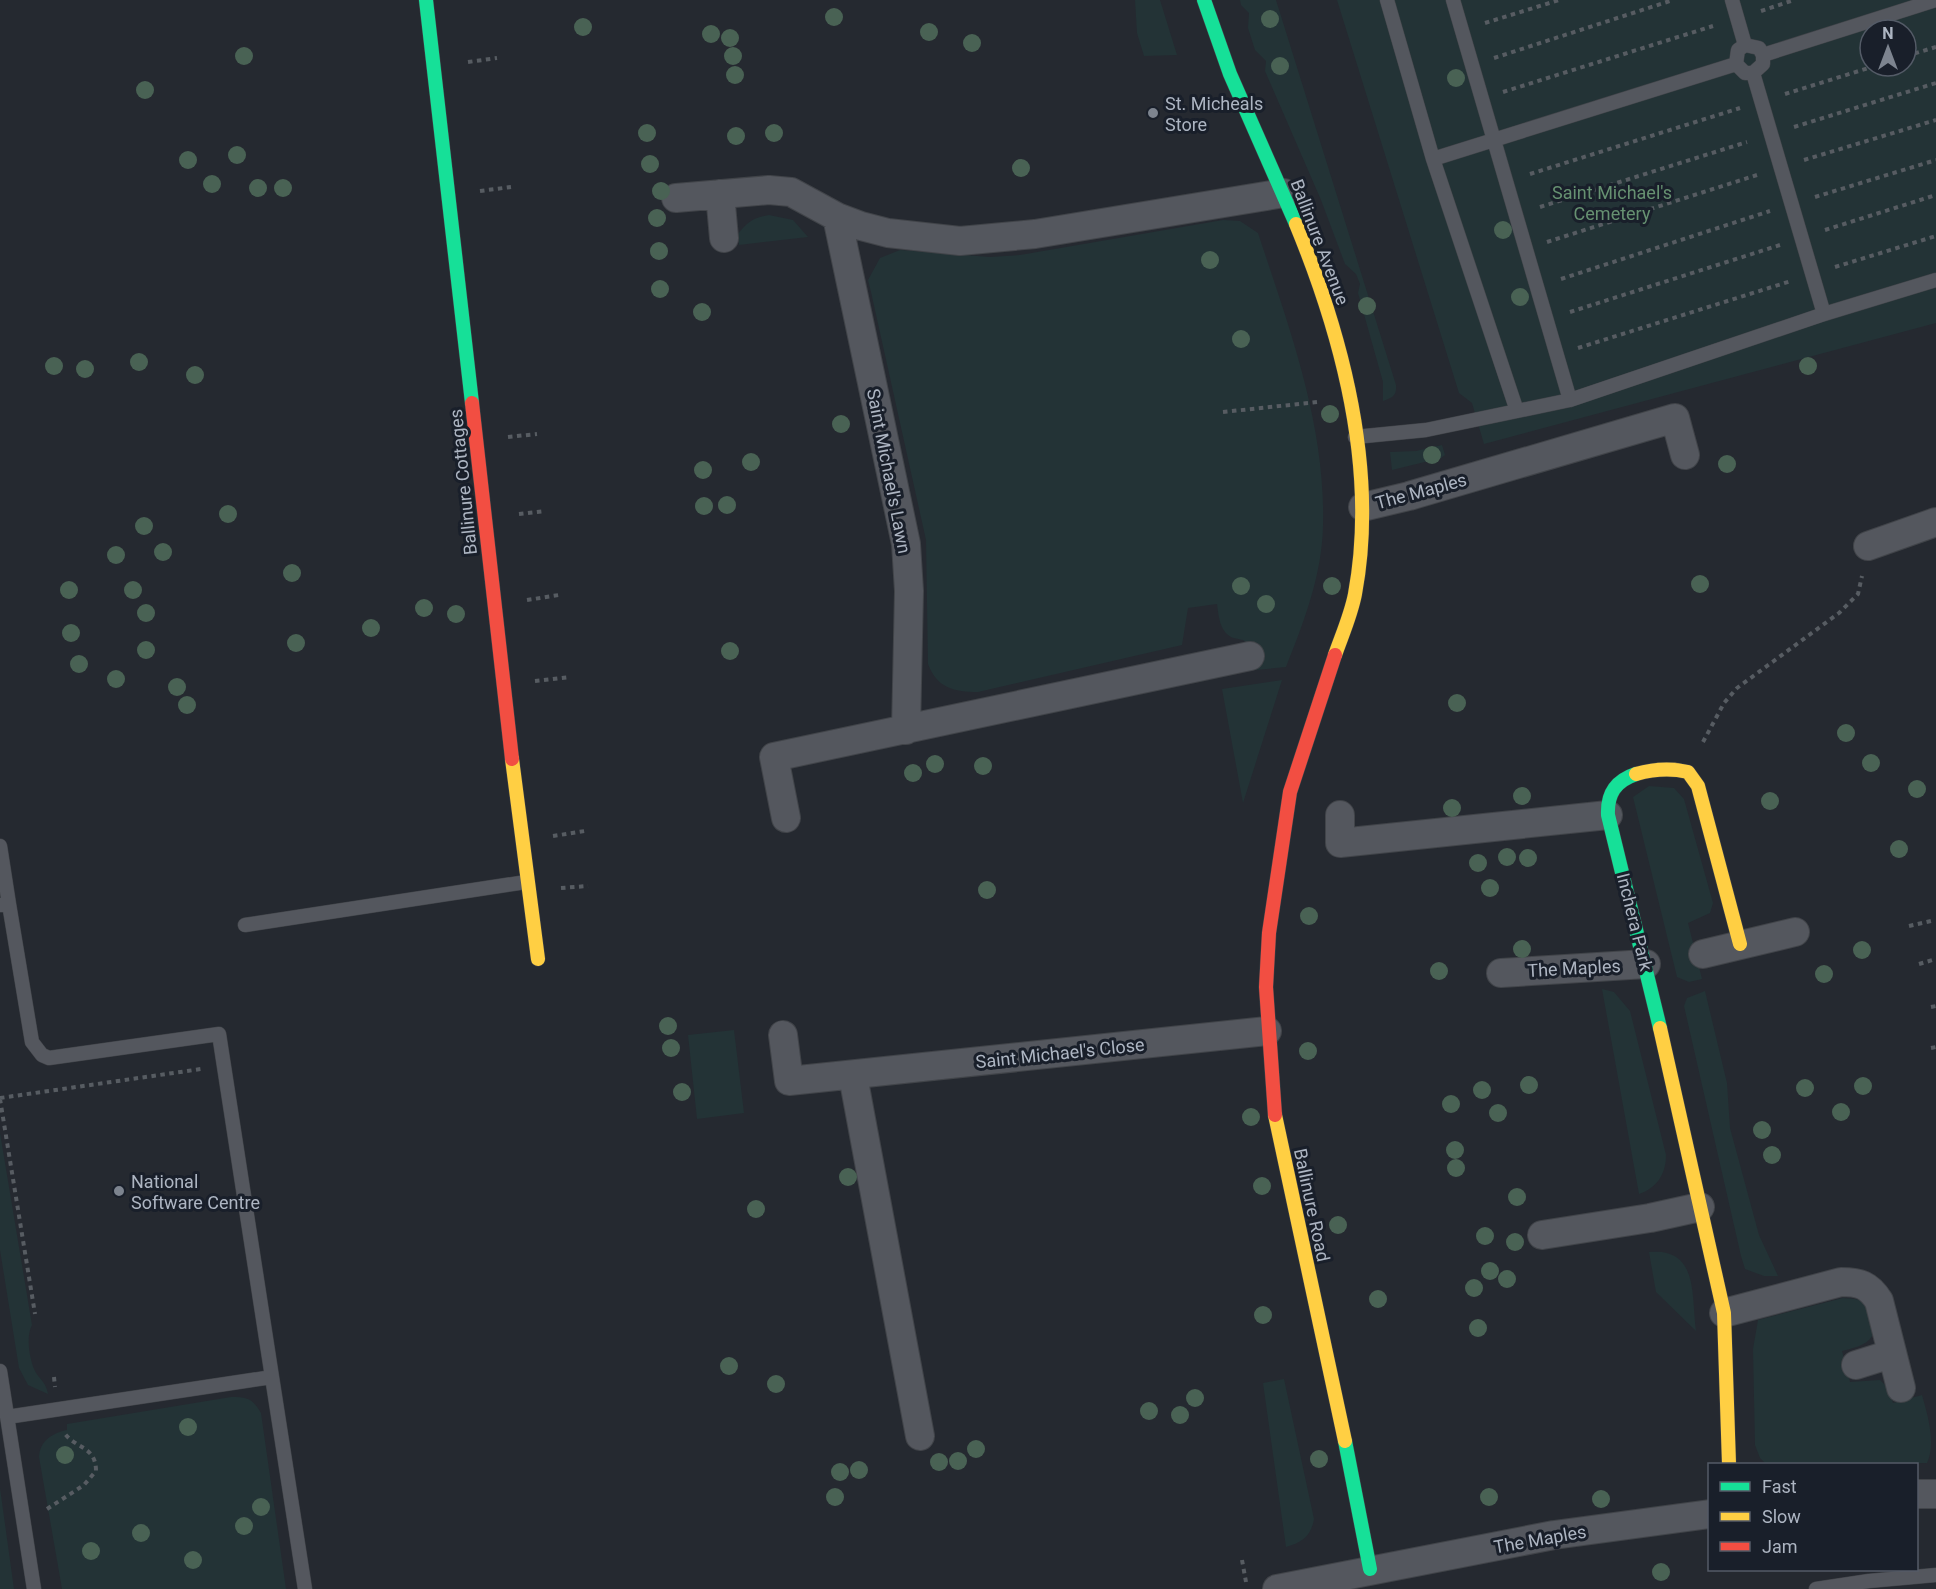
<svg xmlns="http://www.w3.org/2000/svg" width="1936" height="1589" font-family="Roboto,sans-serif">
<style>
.green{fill:#233336;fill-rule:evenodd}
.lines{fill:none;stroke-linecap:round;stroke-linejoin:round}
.lane-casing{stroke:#414449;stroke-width:15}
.street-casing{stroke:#414449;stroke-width:30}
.fast-casing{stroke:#414449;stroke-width:15}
.slow-casing{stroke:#414449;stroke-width:15}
.jam-casing{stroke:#414449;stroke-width:15}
.path{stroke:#575c62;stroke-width:4;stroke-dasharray:4.5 4.5;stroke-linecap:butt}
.lane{stroke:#54575e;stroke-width:14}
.street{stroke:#54575e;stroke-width:28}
.fast{stroke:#16e098;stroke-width:14}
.slow{stroke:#ffcf43;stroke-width:14}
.jam{stroke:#f24e42;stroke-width:14}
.tree{fill:#496254}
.poi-dot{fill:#7d848f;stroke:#191f2a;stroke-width:2}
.labels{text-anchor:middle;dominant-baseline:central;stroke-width:6;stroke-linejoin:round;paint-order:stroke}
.poi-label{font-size:18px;fill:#adb5c2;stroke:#191f2a;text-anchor:start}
.park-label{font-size:18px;fill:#669171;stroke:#191f2a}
.street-label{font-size:18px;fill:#adb5c2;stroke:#191f2a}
</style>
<rect width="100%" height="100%" fill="#252930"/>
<path class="green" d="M1135,0H1160L1177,55L1144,56L1137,33Z
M1240,0H1276L1396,385C1397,396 1392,398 1383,401V382L1358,293L1360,284L1356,274L1345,264L1321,200L1265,71L1266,61L1255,50L1248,28L1249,13L1241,5Z
M1337,0H1936V323L1484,444L1472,403L1459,393ZM1870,30H1906V66H1870Z
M769,215L793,220L808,237L739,245L738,234C748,221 754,218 769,215Z
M1223,220L1240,221L1258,233C1289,327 1326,425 1323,526C1322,575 1304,622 1286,667L1256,670C1249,623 1236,650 1223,629C1219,622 1218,611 1217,604L1188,608L1182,645L978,692C954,692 937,688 928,664L926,540L871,292L868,280L880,258L900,250L990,257L1020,255Z
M1442,445L1445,455L1441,458L1392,470L1390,452L1416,451Z
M1282,680L1243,803L1222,689Z
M1649,786L1674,788L1684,799L1713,903L1710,913L1688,923L1702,979L1689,982L1677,977L1633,797Z
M1602,989L1614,992L1630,1011L1666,1155C1666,1174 1657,1188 1639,1194Z
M1705,991L1727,1083L1730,1128L1759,1235L1778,1276H1764L1745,1269L1741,1256L1684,1006L1687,998Z
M734,1030L744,1113L697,1119L688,1035Z
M0,1133L32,1325C26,1336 29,1356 34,1369C39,1380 46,1381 48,1394L28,1385L19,1368L0,1250Z
M1649,1252C1699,1248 1691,1294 1696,1331L1656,1292Z
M1843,1298C1849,1299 1857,1298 1862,1301C1872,1307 1878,1325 1872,1336C1866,1346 1853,1348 1842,1351L1850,1382L1880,1380L1887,1387L1893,1403L1922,1395C1928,1416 1936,1444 1927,1463L1766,1464L1760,1458L1755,1445L1753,1349L1758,1320Z
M1284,1379L1314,1519C1311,1536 1303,1542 1286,1547L1263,1383Z
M231,1397C248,1397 253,1399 261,1413L286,1589H62L39,1457C40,1440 53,1433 67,1430V1424Z
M0,1488L14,1589H0Z"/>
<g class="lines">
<defs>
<path id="lane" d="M1387,0L1433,159L1517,411
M1453,0L1570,400
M1732,0L1745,45
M1763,55L1936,0
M1753,73L1824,314
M1433,159L1736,64L1738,50L1745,45L1759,48L1763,55V64L1753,73H1745L1736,64
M1355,437L1426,430L1570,400L1824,314L1936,280
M0,846L9,904L1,905
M245,925L526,882
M0,1371L34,1589
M272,1377L305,1589
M7,1417L272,1377L219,1034L49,1058L42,1055L32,1042L9,904
M1816,1589L1869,1581L1936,1575"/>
<path id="street" d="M720,194L724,238
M676,198L769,190L791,192L837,217L861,226L888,233L960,241L1035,234L1284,193
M837,217L906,544L909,591L906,730
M1363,507L1409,496L1675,418L1685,455
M1868,546L1936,522
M1340,815V843L1608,815
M786,818L774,757L1250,656
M1703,954L1795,932
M1501,973L1646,964
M783,1035L789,1081L1267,1031
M853,1076L920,1436
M1542,1235L1650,1218L1700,1207
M1724,1313L1841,1282C1860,1282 1869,1285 1879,1301L1901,1388
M1856,1365L1891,1354
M1916,1494H1936
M1277,1589L1554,1535L1710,1514"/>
<path id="fast" d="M426,0L472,403
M1204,0L1230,74L1296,224
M1636,774C1615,781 1607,794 1608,815L1660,1028
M1345,1441L1370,1569"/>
<path id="slow" d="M1296,224C1343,338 1378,470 1355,594C1351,615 1342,635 1335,655
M512,759L538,959
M1636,774C1654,769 1671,768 1688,772L1698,786L1740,944
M1660,1028L1724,1313L1729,1464
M1275,1115L1345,1441"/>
<path id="jam" d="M472,403L512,759
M1275,1115L1266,987L1269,933L1290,792L1335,655"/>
</defs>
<use href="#lane" class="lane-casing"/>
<use href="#street" class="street-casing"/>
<use href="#fast" class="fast-casing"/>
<use href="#slow" class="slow-casing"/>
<use href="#jam" class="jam-casing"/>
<path class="path" d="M1761,11L1794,0
M1485,23L1559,0
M1906,56L1936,47
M1494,58L1673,0
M468,62L497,58
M1503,92L1713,26
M1785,94L1875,66
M1794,127L1936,83
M1804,160L1936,120
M1530,174L1740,108
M480,191L511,187
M1815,197L1936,160
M1540,207L1747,142
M1825,230L1936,195
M1547,242L1757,175
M1835,267L1936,236
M1561,279L1770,211
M1570,312L1780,245
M1578,348L1791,281
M1223,412L1318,402
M508,437L537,434
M519,514L545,511
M527,600L559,595
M535,681L570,677
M1703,742L1724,703L1737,688L1839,613L1858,594L1862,576
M553,836L585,831
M561,888L588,886
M1909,926L1931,921
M1919,964L1936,959
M1931,1007L1936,1006
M1931,1048L1936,1047
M0,1098L201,1069
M0,1099L35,1314
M54,1377L55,1387
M47,1509L84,1485L96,1471C96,1445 74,1449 63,1431
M1242,1560L1246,1582"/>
<use href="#lane" class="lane"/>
<use href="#street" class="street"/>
<use href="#fast" class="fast"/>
<use href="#slow" class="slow"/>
<use href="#jam" class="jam"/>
</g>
<g class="tree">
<circle cx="834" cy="17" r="9"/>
<circle cx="1270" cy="19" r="9"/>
<circle cx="583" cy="27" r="9"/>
<circle cx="929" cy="32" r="9"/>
<circle cx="711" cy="34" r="9"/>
<circle cx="730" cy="38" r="9"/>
<circle cx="972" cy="43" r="9"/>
<circle cx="244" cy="56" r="9"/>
<circle cx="733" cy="56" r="9"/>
<circle cx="1280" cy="66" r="9"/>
<circle cx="735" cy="75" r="9"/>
<circle cx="1456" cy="78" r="9"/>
<circle cx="145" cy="90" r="9"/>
<circle cx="647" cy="133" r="9"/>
<circle cx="774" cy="133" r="9"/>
<circle cx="736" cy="136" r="9"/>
<circle cx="237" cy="155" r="9"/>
<circle cx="188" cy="160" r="9"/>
<circle cx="650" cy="164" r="9"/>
<circle cx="1021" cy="168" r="9"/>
<circle cx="212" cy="184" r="9"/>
<circle cx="258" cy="188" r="9"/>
<circle cx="283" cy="188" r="9"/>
<circle cx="661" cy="191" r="9"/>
<circle cx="657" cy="218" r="9"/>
<circle cx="1503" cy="230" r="9"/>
<circle cx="659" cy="251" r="9"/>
<circle cx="1210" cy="260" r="9"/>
<circle cx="660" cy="289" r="9"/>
<circle cx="1520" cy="297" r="9"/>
<circle cx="1367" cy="306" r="9"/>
<circle cx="702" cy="312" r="9"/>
<circle cx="1241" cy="339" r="9"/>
<circle cx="139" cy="362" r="9"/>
<circle cx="54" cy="366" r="9"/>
<circle cx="1808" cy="366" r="9"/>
<circle cx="85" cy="369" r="9"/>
<circle cx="195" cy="375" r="9"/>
<circle cx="1330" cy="414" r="9"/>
<circle cx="841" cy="424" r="9"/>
<circle cx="1432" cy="455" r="9"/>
<circle cx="751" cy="462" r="9"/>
<circle cx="1727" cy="464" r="9"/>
<circle cx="703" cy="470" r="9"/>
<circle cx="727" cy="505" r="9"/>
<circle cx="704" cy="506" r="9"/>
<circle cx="228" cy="514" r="9"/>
<circle cx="144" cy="526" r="9"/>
<circle cx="163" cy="552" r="9"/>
<circle cx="116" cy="555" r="9"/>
<circle cx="292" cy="573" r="9"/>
<circle cx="1700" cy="584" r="9"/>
<circle cx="1241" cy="586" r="9"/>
<circle cx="1332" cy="586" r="9"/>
<circle cx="69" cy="590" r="9"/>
<circle cx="133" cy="590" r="9"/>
<circle cx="1266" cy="604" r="9"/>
<circle cx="424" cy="608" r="9"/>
<circle cx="146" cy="613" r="9"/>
<circle cx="456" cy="614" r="9"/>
<circle cx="371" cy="628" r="9"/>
<circle cx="71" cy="633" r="9"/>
<circle cx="296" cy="643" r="9"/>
<circle cx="146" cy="650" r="9"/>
<circle cx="730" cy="651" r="9"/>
<circle cx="79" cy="664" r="9"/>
<circle cx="116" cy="679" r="9"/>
<circle cx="177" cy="687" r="9"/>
<circle cx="1457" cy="703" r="9"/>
<circle cx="187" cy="705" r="9"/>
<circle cx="1846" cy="733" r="9"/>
<circle cx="1871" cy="763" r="9"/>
<circle cx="935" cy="764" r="9"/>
<circle cx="983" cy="766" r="9"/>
<circle cx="913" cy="773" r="9"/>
<circle cx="1917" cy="789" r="9"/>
<circle cx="1522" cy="796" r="9"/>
<circle cx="1770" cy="801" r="9"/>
<circle cx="1452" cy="808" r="9"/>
<circle cx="1899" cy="849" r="9"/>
<circle cx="1507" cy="857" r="9"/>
<circle cx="1528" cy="858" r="9"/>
<circle cx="1478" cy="863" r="9"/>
<circle cx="1490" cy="888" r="9"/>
<circle cx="987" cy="890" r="9"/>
<circle cx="1309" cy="916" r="9"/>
<circle cx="1522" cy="949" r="9"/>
<circle cx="1862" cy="950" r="9"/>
<circle cx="1439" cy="971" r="9"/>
<circle cx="1824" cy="974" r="9"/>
<circle cx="668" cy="1026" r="9"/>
<circle cx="671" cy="1048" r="9"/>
<circle cx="1308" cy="1051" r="9"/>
<circle cx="1529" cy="1085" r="9"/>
<circle cx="1863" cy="1086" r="9"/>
<circle cx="1805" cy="1088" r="9"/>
<circle cx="1482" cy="1090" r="9"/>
<circle cx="682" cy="1092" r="9"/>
<circle cx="1451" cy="1104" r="9"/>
<circle cx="1841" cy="1112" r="9"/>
<circle cx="1498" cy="1113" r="9"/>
<circle cx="1251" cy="1117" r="9"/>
<circle cx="1762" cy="1130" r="9"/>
<circle cx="1455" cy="1150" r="9"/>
<circle cx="1772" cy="1155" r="9"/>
<circle cx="1456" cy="1168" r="9"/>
<circle cx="848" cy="1177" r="9"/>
<circle cx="1262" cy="1186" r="9"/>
<circle cx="1517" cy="1197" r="9"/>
<circle cx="756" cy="1209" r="9"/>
<circle cx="1338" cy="1225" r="9"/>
<circle cx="1485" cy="1236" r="9"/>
<circle cx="1515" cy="1242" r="9"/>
<circle cx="1490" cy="1271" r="9"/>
<circle cx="1507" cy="1279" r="9"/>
<circle cx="1474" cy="1288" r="9"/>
<circle cx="1378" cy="1299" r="9"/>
<circle cx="1263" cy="1315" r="9"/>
<circle cx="1478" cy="1328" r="9"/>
<circle cx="729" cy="1366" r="9"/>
<circle cx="776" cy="1384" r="9"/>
<circle cx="1195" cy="1398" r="9"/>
<circle cx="1149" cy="1411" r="9"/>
<circle cx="1180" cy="1415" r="9"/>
<circle cx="188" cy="1427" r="9"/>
<circle cx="976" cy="1449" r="9"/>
<circle cx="65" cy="1455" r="9"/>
<circle cx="1319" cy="1459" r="9"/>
<circle cx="958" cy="1461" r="9"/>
<circle cx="939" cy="1462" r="9"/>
<circle cx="859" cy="1470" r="9"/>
<circle cx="840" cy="1472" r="9"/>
<circle cx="835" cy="1497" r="9"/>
<circle cx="1489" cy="1497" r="9"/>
<circle cx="1601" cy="1499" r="9"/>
<circle cx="261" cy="1507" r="9"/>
<circle cx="244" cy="1526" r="9"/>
<circle cx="141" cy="1533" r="9"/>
<circle cx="91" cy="1551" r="9"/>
<circle cx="193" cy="1560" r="9"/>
<circle cx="1661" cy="1572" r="9"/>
</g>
<g class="poi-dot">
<circle cx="1153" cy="113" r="6"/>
<circle cx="119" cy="1191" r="6"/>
</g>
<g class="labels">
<g class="poi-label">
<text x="1165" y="103">St. Micheals<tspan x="1165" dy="21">Store</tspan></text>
<text x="131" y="1181">National<tspan x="131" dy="21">Software Centre</tspan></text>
</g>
<g class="park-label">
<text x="1612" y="192">Saint Michael's<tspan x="1612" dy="21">Cemetery</tspan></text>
</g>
<g class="street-label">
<text transform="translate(1320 242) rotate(69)">Ballinure Avenue</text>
<text transform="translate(889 471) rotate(79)">Saint Michael's Lawn</text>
<text transform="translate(463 482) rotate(-96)">Ballinure Cottages</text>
<text transform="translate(1421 491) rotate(-15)">The Maples</text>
<text transform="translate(1635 922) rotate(76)">Inchera Park</text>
<text transform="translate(1574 968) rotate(-3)">The Maples</text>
<text transform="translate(1060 1053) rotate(-6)">Saint Michael's Close</text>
<text transform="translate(1312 1205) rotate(78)">Ballinure Road</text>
<text transform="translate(1540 1539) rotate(-10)">The Maples</text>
</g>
</g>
<rect x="1708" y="1463" width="210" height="108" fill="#191f2a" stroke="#545b67" stroke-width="1.5"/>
<rect x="1720" y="1482" width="30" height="9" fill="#16e098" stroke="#545b67" stroke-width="1.5"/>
<text x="1762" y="1493" font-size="18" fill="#adb5c2">Fast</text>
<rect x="1720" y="1512" width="30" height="9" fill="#ffcf43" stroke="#545b67" stroke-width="1.5"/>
<text x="1762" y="1523" font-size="18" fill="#adb5c2">Slow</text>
<rect x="1720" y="1542" width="30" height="9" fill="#f24e42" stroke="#545b67" stroke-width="1.5"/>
<text x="1762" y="1553" font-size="18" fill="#adb5c2">Jam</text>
<g transform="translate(1888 48)"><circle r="28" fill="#191f2a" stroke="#545b67" stroke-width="1.5"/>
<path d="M0-4.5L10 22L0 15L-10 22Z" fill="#7d848f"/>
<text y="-9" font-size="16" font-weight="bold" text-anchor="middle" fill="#adb5c2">N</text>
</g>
</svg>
